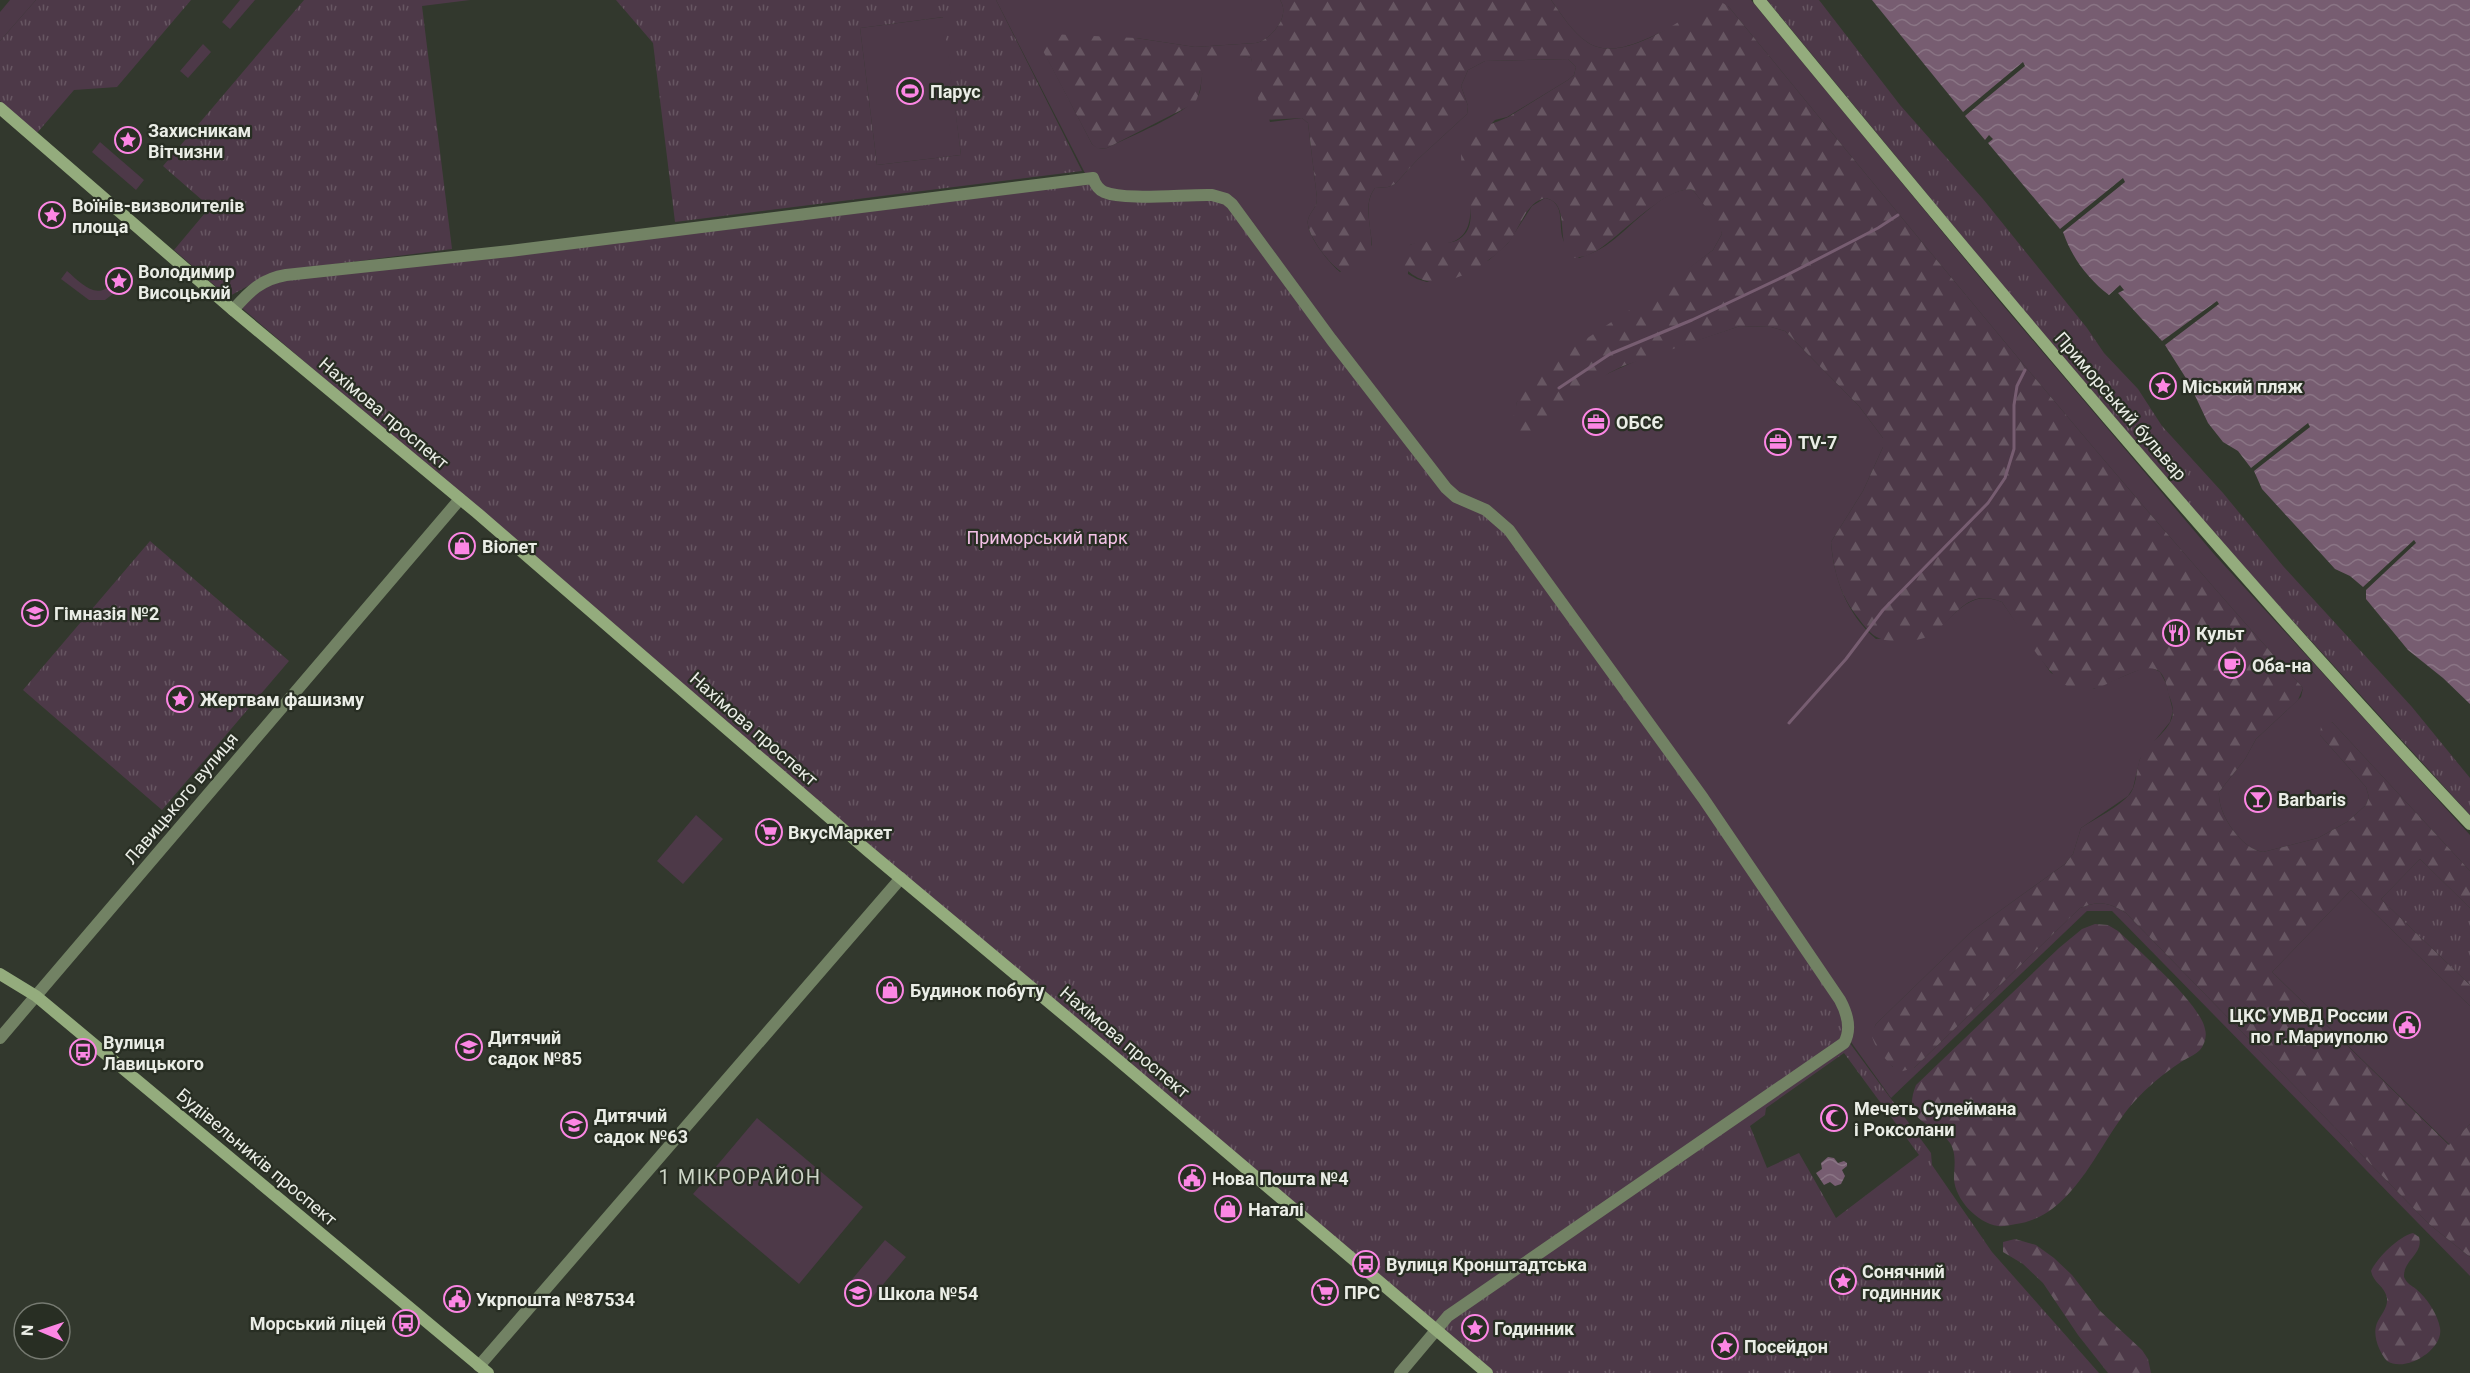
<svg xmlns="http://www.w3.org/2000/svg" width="2470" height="1373" font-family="Roboto,sans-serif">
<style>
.grass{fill:#4d3948}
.forest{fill:url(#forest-firs)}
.park{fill:url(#park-tufts);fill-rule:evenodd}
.water{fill:url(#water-waves)}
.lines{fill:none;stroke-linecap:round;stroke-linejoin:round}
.stream{stroke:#775d71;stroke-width:3}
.street{stroke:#728264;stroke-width:12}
.secondary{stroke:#94ac7d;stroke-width:12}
.labels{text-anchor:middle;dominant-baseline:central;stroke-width:4.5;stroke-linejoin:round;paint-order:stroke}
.poi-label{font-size:18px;font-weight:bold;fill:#eaede6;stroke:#282e23;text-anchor:start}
.street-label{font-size:18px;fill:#eaede6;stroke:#282e23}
.park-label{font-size:18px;fill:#f3c1e6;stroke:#282e23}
.neighbourhood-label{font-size:20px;letter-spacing:1.5px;fill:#cdd5c7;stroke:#282e23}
</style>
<defs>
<pattern id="forest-firs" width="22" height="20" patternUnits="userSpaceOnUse" patternTransform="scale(1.5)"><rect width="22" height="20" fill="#4d3948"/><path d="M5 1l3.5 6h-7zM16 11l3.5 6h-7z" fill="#675662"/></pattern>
<pattern id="park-tufts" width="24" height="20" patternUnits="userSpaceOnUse" patternTransform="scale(1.5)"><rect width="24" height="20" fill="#4d3948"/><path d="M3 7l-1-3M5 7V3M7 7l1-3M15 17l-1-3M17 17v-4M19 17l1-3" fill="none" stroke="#675662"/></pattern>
<pattern id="water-waves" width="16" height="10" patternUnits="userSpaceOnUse" patternTransform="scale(1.5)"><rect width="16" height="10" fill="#775d71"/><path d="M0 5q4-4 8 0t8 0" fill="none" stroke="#8a7585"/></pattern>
</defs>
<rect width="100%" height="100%" fill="#32382d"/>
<path class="grass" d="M10,0H36L0,41V12Z
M240,0H255L230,29L222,22Z
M996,0H1280C1291,16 1272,39 1256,43L1195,47L1136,38L1042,48L1092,144L1099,149L1107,148C1128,137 1187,114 1198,96C1204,87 1198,73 1207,66C1216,59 1241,54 1251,58L1270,122L1302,118L1308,123L1317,198C1317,209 1310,211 1308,220C1305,234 1330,264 1340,272L1372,245C1371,227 1363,203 1375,188L1388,187L1395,184L1418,159L1467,114L1468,106L1461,86L1468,70L1485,61L1568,59L1576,67L1574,75L1568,80L1507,117L1495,120L1462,155C1466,182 1485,235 1448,243C1435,246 1423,241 1410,245L1408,274L1417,279L1427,282L1489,260L1508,243L1532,206L1545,198C1566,202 1558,225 1563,239C1565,246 1574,253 1579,258C1591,254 1602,249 1612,241C1631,227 1668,184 1693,190L1720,225L1722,234L1713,250L1517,402L1514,428L1609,373L1640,359L1740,326L1771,327L1785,331L1859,406L1883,438V447L1863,491L1831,542C1834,580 1847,614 1876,639C1887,638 1918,641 1927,636C1954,621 1966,587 2002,602L2051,673L2093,689L2143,668H2153L2160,672L2166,683L2173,711L2170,722L2140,759L2133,788L2128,796L2081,828L2073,854L2065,864L1972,931L1876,1024C1868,1043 1882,1052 1893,1067L1914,1068L2080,908C2099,900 2109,902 2126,913L2429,1224L2470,1257V1276L2112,911H2087L1891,1098L1460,496L1115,193L1090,183Z
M1551,0H1751L2001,303L2214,554L2470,835V871L2332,722L2320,735L2366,787L2369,797L2366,805L2347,822L2318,838L2263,852C2241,849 2217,813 2219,792L2245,759L2256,739L2301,697L2303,688C2104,467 1917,236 1728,6C1707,14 1687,22 1667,30C1644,39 1612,59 1587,42C1572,32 1562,15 1551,0Z
M944,17L961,155L877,165L860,28Z
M203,44L211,52L188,78L180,71Z
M100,142L144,180L136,190L92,152Z
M67,271C80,282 96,301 111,284L118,290L105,300H89L61,279Z
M696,815L723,839L683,884L657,861Z
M2351,890L2470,1006V1124L2450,1145L2272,972Z
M757,1118L863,1207L799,1284L693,1194Z
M885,1240L906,1257L870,1300L849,1283Z"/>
<path class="forest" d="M1280,0H1551C1562,15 1572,32 1587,42C1621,66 1682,19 1710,2L1719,1L1728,6C1917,236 2104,467 2303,688L2298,700L2256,739L2245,759L2219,792C2217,813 2241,849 2263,852L2318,838L2347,822L2366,805L2369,797L2366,787L2320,735L2321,726L2332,722L2470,871V908L2420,859L2381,899L2470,985V1006L2351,890L2272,972L2449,1145L2470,1124V1257L2429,1224L2126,913C2109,902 2099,900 2080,908L1914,1068L1899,1072C1890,1065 1872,1046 1872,1034C1872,1030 1875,1027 1876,1024L1972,931L2065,864L2073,854L2081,828C2096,818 2118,808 2130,794C2137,784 2136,770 2140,759C2147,742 2173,731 2173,711C2173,705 2170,698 2168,693C2167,686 2165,677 2160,672C2142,655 2097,702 2070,688C2046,675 2018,625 2002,602C1963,585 1953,626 1924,638C1915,641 1905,641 1896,641C1877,641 1870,634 1859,619C1840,595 1834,573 1831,542L1863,491L1883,447V438L1859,406L1785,331L1771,327L1740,326L1623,366L1609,373L1524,436L1519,435L1514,428L1513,419L1517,402L1532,375L1655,293L1713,250L1722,234L1719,225L1693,190C1668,184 1620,236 1598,250L1586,256L1574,258C1553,245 1573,203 1545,198C1525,203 1520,229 1508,243C1491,261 1466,277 1442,282C1417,286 1385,259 1410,245C1426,236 1447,250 1462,237C1487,216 1448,163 1466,140C1477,126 1495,124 1510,116C1529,104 1549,92 1568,80L1574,75L1576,67L1568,59L1485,61L1468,70L1461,86L1468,106L1467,114L1418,159L1395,184L1388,187L1375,188C1361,205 1374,231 1371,251L1356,271L1346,274C1333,270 1305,234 1308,220C1310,211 1317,209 1317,198L1308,123L1302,118L1264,120L1261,115L1251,58C1243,55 1236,58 1228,60C1190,68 1209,77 1195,103L1107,148L1098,149L1092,144L1042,49L1041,42L1044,36L1050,34L1136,38L1195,47L1256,43C1272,39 1291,16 1280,0Z
M2095,924L2108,925L2118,931C2139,951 2200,1003 2205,1029C2207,1036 2205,1044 2200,1050C2195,1055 2187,1058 2181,1062C2163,1074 2147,1087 2133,1103C2098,1143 2075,1216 2016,1224C2010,1225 2003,1227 1998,1226C1977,1223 1955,1199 1954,1179C1954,1167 1957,1154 1950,1143C1936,1121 1900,1125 1916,1085L2059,948L2082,929Z
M2413,1233L2419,1237C2424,1254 2403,1260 2404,1277C2407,1284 2411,1285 2416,1289C2427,1298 2438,1315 2440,1328C2444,1349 2406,1373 2387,1361C2379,1352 2372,1335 2377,1323C2381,1314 2388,1308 2387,1298C2385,1286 2373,1283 2371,1271C2377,1258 2399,1236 2413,1233Z
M2015,1239L2036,1245L2054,1258L2072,1275L2099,1310L2142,1350L2148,1359L2151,1373H2108L2078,1335L2043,1283L2023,1264L2003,1252V1242Z"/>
<path class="park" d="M36,0H191L117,87L74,90L37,133L0,101V41Z
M304,0H470L422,6L452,249L289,270L266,276L228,297L174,250L210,207L163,166Z
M616,0H996L1082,171L675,222L653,43ZM943,17L961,155L877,165L860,28Z
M1767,0H1819L1900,105L1983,199L2087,328L2104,353L2138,389L2162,426L2223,493L2283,566L2412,707L2470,778V815L2222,543L2012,297Z
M1088,179L1102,190L1205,193L1230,208L1446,489L1489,507L1844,999L1849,1042L1931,1153L1932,1165L1992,1252L2099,1373H1487L236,303L270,285L291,279ZM1844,1053L1919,1155L1836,1218L1799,1153L1767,1168L1750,1126L1765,1115L1766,1108Z
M150,541L289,661L162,810L23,690Z
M2420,859L2470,908V985L2381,899Z"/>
<path class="water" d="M1872,0H2470V704L2443,678L2408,650L2366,599V590L2416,543L2414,540L2363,587L2350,576L2335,569L2262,489L2254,471L2310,427L2308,423L2251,468L2238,451L2223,442L2208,423L2189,383L2165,345L2219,304L2217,301L2162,341L2118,293L2124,290L2120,285L2109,295C2088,279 2072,258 2063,232L2125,182L2123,178L2060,229L1988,143L1993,139L1989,135L1985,140L1965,116L2025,66L2023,62L1963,112Z
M1828,1157L1834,1158L1838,1163L1844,1161L1847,1163V1166L1842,1170L1845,1176L1841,1184L1835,1186L1830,1182L1824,1185L1816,1173L1822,1169L1821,1163Z"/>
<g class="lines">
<path class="stream" d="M1559,388L1610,354L1692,320L1787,275L1878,228L1898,215
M1789,723L1846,659L1883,610L1988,503L2005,478L2014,449V405L2017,386L2025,370"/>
<path class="street" d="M233,310C249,292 261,279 286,275L510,251L1093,178C1095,184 1098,189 1104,192C1125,201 1186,194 1212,195L1226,199L1232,204L1331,339L1446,488L1456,497L1486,510L1509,530L1703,798L1840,1000C1847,1013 1852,1029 1844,1043L1448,1316L1400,1373
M0,1038L460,499
M479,1366L901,878"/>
<path class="secondary" d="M1759,0C1989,280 2221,559 2470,824
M0,108L233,310L476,512L868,851L1111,1054L1487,1373
M0,974L36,996L488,1373"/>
</g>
<defs>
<symbol id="stadium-ring" viewBox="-11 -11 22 22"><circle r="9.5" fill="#282e23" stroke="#fc86e4" stroke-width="1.5"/><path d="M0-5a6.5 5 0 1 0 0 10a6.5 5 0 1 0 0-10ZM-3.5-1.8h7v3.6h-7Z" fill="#fc86e4"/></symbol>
<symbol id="sight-ring" viewBox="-11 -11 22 22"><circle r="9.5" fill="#282e23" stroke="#fc86e4" stroke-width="1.5"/><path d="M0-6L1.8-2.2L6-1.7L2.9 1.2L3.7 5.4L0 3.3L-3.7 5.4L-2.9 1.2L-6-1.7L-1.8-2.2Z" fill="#fc86e4"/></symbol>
<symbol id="office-ring" viewBox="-11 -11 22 22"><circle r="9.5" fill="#282e23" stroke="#fc86e4" stroke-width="1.5"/><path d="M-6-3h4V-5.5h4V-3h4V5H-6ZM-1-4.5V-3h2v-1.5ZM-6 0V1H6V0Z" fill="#fc86e4"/></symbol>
<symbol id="shop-ring" viewBox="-11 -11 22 22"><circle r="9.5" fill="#282e23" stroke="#fc86e4" stroke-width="1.5"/><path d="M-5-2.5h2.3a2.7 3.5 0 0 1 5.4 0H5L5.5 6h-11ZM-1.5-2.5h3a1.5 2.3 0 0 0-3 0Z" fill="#fc86e4"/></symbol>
<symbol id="school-ring" viewBox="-11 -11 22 22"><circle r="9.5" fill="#282e23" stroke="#fc86e4" stroke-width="1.5"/><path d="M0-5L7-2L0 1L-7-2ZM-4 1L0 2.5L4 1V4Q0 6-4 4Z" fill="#fc86e4"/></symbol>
<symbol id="restaurant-ring" viewBox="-11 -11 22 22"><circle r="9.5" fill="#282e23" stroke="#fc86e4" stroke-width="1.5"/><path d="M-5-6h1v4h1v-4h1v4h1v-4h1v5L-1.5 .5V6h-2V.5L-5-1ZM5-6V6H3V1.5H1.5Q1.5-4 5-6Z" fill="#fc86e4"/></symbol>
<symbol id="cafe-ring" viewBox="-11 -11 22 22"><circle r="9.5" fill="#282e23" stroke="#fc86e4" stroke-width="1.5"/><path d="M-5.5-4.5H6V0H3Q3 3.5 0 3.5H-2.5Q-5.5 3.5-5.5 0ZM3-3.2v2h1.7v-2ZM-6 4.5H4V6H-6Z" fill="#fc86e4"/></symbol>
<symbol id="bar-ring" viewBox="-11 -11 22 22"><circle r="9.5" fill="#282e23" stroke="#fc86e4" stroke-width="1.5"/><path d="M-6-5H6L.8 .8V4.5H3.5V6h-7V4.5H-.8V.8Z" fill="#fc86e4"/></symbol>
<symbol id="supermarket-ring" viewBox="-11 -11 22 22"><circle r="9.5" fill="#282e23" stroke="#fc86e4" stroke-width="1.5"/><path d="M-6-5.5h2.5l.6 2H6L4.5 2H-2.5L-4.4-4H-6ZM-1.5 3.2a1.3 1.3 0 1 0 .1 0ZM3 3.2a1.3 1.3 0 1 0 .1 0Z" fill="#fc86e4"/></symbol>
<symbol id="civic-ring" viewBox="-11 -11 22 22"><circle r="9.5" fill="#282e23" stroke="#fc86e4" stroke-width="1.5"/><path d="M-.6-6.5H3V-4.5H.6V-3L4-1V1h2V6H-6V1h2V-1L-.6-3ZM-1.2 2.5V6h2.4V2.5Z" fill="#fc86e4"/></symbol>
<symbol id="bus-ring" viewBox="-11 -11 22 22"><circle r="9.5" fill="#282e23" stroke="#fc86e4" stroke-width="1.5"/><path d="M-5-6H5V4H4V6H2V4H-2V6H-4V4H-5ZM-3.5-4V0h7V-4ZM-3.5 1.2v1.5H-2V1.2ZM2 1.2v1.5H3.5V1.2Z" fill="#fc86e4"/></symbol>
<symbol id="mosque-ring" viewBox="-11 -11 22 22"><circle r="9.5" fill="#282e23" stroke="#fc86e4" stroke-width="1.5"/><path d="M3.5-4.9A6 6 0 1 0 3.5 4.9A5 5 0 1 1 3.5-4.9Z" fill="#fc86e4"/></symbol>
</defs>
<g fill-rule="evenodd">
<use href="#stadium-ring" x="895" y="76" width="30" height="30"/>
<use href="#sight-ring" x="113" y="125" width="30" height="30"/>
<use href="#sight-ring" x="37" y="200" width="30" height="30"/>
<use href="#sight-ring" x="104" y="266" width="30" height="30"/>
<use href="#sight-ring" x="2148" y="371" width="30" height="30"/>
<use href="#office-ring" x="1581" y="407" width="30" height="30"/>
<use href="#office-ring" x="1763" y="427" width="30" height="30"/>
<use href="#shop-ring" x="447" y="531" width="30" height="30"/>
<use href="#school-ring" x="20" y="598" width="30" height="30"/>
<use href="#restaurant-ring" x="2161" y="618" width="30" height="30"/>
<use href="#cafe-ring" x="2217" y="650" width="30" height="30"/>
<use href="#sight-ring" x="165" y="684" width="30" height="30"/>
<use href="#bar-ring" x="2243" y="784" width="30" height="30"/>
<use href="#supermarket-ring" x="754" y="817" width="30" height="30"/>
<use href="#shop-ring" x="875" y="975" width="30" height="30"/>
<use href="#civic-ring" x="2392" y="1010" width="30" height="30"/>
<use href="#school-ring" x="454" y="1032" width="30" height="30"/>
<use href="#bus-ring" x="68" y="1037" width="30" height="30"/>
<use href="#mosque-ring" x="1819" y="1103" width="30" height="30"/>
<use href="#school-ring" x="559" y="1110" width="30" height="30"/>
<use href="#civic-ring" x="1177" y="1163" width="30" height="30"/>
<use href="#shop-ring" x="1213" y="1194" width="30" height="30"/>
<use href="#bus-ring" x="1351" y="1249" width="30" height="30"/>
<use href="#sight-ring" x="1828" y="1266" width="30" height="30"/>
<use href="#supermarket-ring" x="1310" y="1277" width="30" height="30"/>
<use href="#school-ring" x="843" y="1278" width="30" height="30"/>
<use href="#civic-ring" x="442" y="1284" width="30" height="30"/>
<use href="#bus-ring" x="391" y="1308" width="30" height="30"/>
<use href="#sight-ring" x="1460" y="1313" width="30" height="30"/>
<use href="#sight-ring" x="1710" y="1331" width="30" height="30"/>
</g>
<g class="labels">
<g class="poi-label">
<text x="930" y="91">Парус</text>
<text x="148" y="130">Захисникам<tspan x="148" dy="21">Вітчизни</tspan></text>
<text x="72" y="205">Воїнів-визволителів<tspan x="72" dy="21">площа</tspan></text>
<text x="138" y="271">Володимир<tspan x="138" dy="21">Висоцький</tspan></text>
<text x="2182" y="386">Міський пляж</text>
<text x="1616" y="422">ОБСЄ</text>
<text x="1798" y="442">TV-7</text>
<text x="482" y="546">Віолет</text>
<text x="54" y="613">Гімназія №2</text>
<text x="2196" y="633">Культ</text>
<text x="2252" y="665">Оба-на</text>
<text x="200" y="699">Жертвам фашизму</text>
<text x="2278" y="799">Barbaris</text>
<text x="788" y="832">ВкусМаркет</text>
<text x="910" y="990">Будинок побуту</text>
<text x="2388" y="1015" text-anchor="end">ЦКС УМВД России<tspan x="2388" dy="21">по г.Мариуполю</tspan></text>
<text x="488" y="1037">Дитячий<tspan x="488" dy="21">садок №85</tspan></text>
<text x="103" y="1042">Вулиця<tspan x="103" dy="21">Лавицького</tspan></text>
<text x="1854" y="1108">Мечеть Сулеймана<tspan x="1854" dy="21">і Роксолани</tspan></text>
<text x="594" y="1115">Дитячий<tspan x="594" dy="21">садок №63</tspan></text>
<text x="1212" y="1178">Нова Пошта №4</text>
<text x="1248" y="1209">Наталі</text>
<text x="1386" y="1264">Вулиця Кронштадтська</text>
<text x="1862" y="1271">Сонячний<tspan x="1862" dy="21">годинник</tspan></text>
<text x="1344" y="1292">ПРС</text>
<text x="878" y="1293">Школа №54</text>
<text x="476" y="1299">Укрпошта №87534</text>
<text x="386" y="1323" text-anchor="end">Морський ліцей</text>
<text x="1494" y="1328">Годинник</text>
<text x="1744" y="1346">Посейдон</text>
</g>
<g class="street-label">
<text transform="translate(2121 406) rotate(49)">Приморський бульвар</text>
<text transform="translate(384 413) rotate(40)">Нахімова проспект</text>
<text transform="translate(754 729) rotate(41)">Нахімова проспект</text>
<text transform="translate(181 798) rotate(-50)">Лавицького вулиця</text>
<text transform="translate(1125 1042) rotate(40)">Нахімова проспект</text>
<text transform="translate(257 1157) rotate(40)">Будівельників проспект</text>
</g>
<g class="park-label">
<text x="1047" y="537">Приморський парк</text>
</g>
<g class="neighbourhood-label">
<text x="740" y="1177">1 МІКРОРАЙОН</text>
</g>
</g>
<g transform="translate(42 1331) rotate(272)"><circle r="28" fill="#282e23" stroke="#767a71" stroke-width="1.5"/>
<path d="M0-4.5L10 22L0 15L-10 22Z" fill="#fc86e4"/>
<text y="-9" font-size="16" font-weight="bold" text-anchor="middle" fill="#eaede6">N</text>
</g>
</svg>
